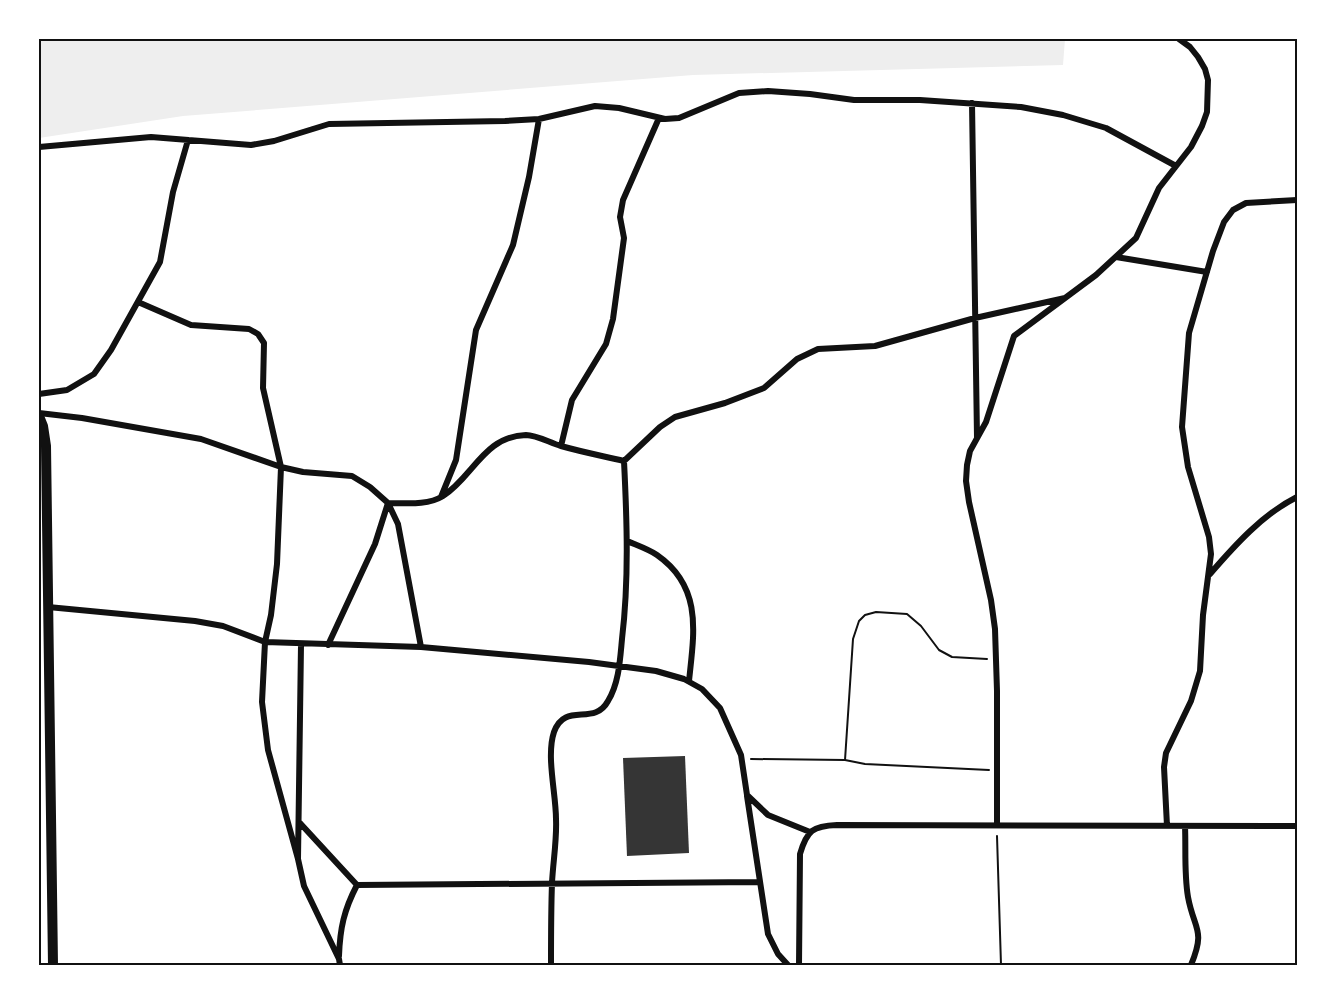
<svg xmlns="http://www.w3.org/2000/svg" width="1336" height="1004" font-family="'Roboto Condensed',sans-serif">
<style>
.green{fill:#eee}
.building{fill:#353535}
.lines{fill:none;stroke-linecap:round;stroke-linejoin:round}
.path{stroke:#111;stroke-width:2}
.minor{stroke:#111;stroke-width:6}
.tertiary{stroke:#111;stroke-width:10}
.neatline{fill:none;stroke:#111;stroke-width:2}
</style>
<rect width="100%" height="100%" fill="#fff"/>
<path class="green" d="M39,39H1065L1063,65L693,75L183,116L39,138Z"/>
<path class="building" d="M685,756L689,853L627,856L623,758Z"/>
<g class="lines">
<path class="path" d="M751,759L845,760L853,639L859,621L865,615L876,612L907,614L921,626L939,650L952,657L987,659
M845,760L865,764L989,770
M997,836L1001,965"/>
<path class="minor" d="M972,103L977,437
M39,147L151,137L251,145L274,141L329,124L505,121L539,119L595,106L619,108L665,119L679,118L739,93L768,91L810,94L854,100H920L1021,107L1063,115L1106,128L1176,166
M1116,257L1207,272
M138,302L191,325L249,329L258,334L264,343L263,388L281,467L277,564L271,615L265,642L262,702L268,750L298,859
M39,394L67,390L94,374L111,350L160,262L173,192L188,140
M39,413L82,418L201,439L281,467L303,472L352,476L370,487L388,503L398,524L421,647
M561,446L572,400L606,344L613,319L624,238L620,217L623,200L659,118
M441,497L456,460L476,330L513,245L529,177L539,119
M627,541C636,545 648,549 657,555C703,587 694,633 689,681
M1210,574C1235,545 1263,514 1297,497
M48,607L195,621L223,626L265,642L421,647L589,662L656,671L684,679L702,689L720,708L741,755L747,795L768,815L810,832
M301,645L298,859L304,886L339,959L340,965
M328,645L375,544L388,503C405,503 427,506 443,496C473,477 484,436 526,435C537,435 550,443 561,446C582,452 603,456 624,461
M747,796L768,934L778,954L788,965
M299,822L357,885L760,882
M997,825V691L995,629L991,600L969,502L966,481L967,465L970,451L986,422L1014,336L1096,275L1136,238L1159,188L1191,147L1202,126L1207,112L1208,80L1205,69L1198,57L1190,47L1179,39
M1167,826L1164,767L1166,753L1191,701L1200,671L1203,615L1211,554L1209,537L1188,467L1182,427L1189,333L1213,251L1224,222L1233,210L1246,203L1297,200
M1185,826C1186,849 1184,874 1188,897C1194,930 1206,929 1191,965
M339,956C340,928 344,910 357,885
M551,965C551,938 551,910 552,883C553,862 557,840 556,819C556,793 546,756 554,732C565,701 594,727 608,701C619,683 620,660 622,639C629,580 627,521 624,461L660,427L675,417L725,403L764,388L797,359L818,349L875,346L975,318L1065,298
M799,965L800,854C807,830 813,826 837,825L1297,826"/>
<path class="tertiary" d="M39,416L43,426L46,446L53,965"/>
</g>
<rect width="1336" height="1004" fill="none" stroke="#ffffff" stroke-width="81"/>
<rect x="40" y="40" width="1256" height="924" class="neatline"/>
</svg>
